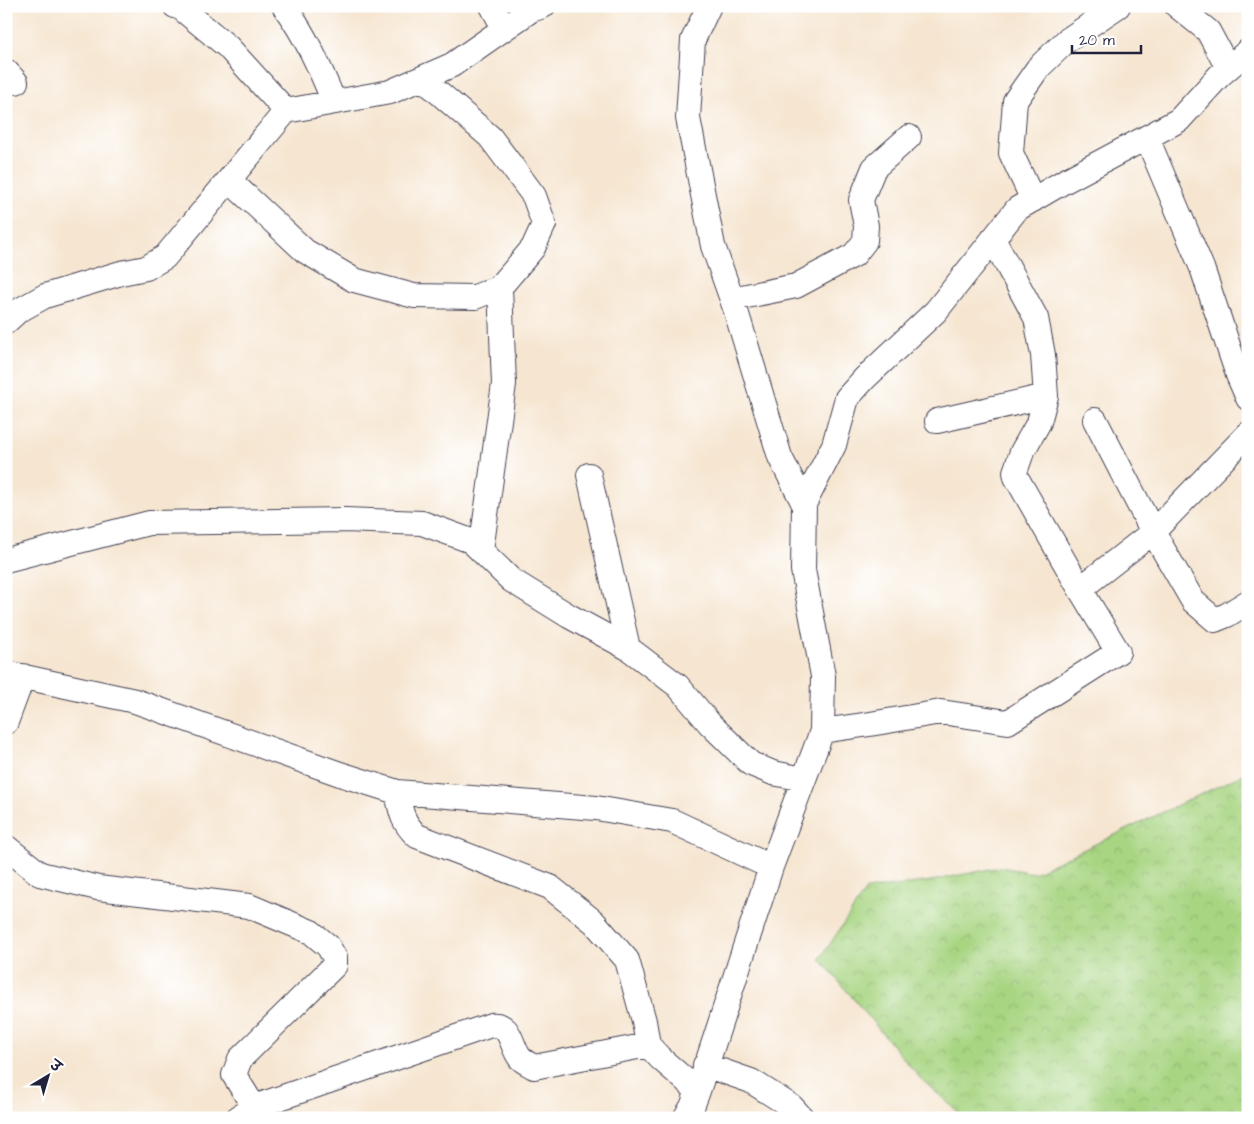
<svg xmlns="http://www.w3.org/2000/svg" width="1254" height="1124" font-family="'Architects Daughter','Playpen Sans Deva',sans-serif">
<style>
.park{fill:url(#park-crowns);stroke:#657c5e}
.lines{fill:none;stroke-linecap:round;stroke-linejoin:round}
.minor-casing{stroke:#423f52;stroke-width:26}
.minor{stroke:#fff;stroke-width:24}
</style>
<defs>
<pattern id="park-crowns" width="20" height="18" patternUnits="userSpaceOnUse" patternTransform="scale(1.25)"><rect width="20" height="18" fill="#a8d582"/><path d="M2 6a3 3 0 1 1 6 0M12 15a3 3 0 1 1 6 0" fill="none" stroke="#90b771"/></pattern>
</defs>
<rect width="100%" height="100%" fill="#fff"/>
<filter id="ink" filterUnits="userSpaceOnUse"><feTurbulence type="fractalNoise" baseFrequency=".02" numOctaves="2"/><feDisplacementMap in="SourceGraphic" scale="10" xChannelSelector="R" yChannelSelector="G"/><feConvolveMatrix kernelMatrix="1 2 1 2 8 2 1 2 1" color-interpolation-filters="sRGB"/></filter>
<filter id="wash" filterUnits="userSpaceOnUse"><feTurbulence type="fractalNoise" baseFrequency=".0096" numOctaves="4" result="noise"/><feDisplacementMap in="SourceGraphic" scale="20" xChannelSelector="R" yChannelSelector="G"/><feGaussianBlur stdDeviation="1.12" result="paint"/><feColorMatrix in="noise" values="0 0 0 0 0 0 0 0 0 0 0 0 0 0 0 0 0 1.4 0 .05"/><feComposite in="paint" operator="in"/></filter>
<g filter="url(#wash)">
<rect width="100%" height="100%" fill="#f6e6d1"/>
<path class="park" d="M1248,772V1118H1020L1017,1116L1014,1118H965L920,1078L820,959L866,890L931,881L1000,867L1034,873Z"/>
</g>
<g filter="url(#ink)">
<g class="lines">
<defs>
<path id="minor" d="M175,6L181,8L228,47L286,111
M284,6C306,36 320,68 334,102
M492,6L504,28
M709,6L693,40L688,118L713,246L736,311L780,457L804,504
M1177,6L1208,31L1228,68
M6,71L16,82
M1147,138L1202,268L1238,375L1248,398
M229,180L305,251L354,280L414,296L475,297L500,287L533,248L544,224L534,196L490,137L422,78
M1033,200L1011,153L1015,101L1038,68L1066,41L1118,6
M732,299L796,286L854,255L865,241L866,226L861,200L874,168L909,137
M6,322L18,311L45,296L121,273L146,268L165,257L286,111L390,92L452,65L531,10L543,6
M1095,420L1153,532L1193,601L1215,620L1227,615L1248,602
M937,421L1046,396
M589,475L628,648
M481,551L504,384L500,287
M6,560L149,523L345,520L422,523L471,541L511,580L569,616L628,648L678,686L710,724L751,764L773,773L804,779
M1080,589L1153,532L1248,434
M6,673L135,701L340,774L397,792L596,808L672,821L771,867
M6,722L23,676
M822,731L870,724L941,712L1008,722L1118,652L1080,589L1016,477L1015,472L1022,452L1039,422L1046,396L1043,355L1036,318L993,239
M397,792C401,812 402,822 417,836L550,887L594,922L627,960L644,1021L648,1045L661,1059L698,1091
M6,847L40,874L98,888L249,906L311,932L328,946L335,958V965L240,1059L234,1075L254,1107
M705,1065L751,1081L792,1107L802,1118
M238,1118L254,1107L491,1025C512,1023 510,1045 520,1058C524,1062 529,1064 534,1067L648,1045
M685,1118L692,1107L698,1091L771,867L822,731L823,676L803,570L804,504L834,445L847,398L865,378L936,311L1017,209L1065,181L1179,120L1219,76L1248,51"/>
</defs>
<use href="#minor" class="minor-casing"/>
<use href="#minor" class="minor"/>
</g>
</g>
<rect width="1254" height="1124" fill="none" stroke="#fff" stroke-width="25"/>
<g transform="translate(48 1076) rotate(38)" stroke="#ffffff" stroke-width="4" paint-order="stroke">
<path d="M0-4L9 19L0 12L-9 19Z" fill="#22223b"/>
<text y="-8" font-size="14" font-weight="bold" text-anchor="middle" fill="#22223b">उ</text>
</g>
<path d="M1072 45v8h69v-8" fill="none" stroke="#22223b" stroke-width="2.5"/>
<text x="1079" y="45" font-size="15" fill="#22223b" stroke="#ffffff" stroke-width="4" paint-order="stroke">20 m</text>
</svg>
